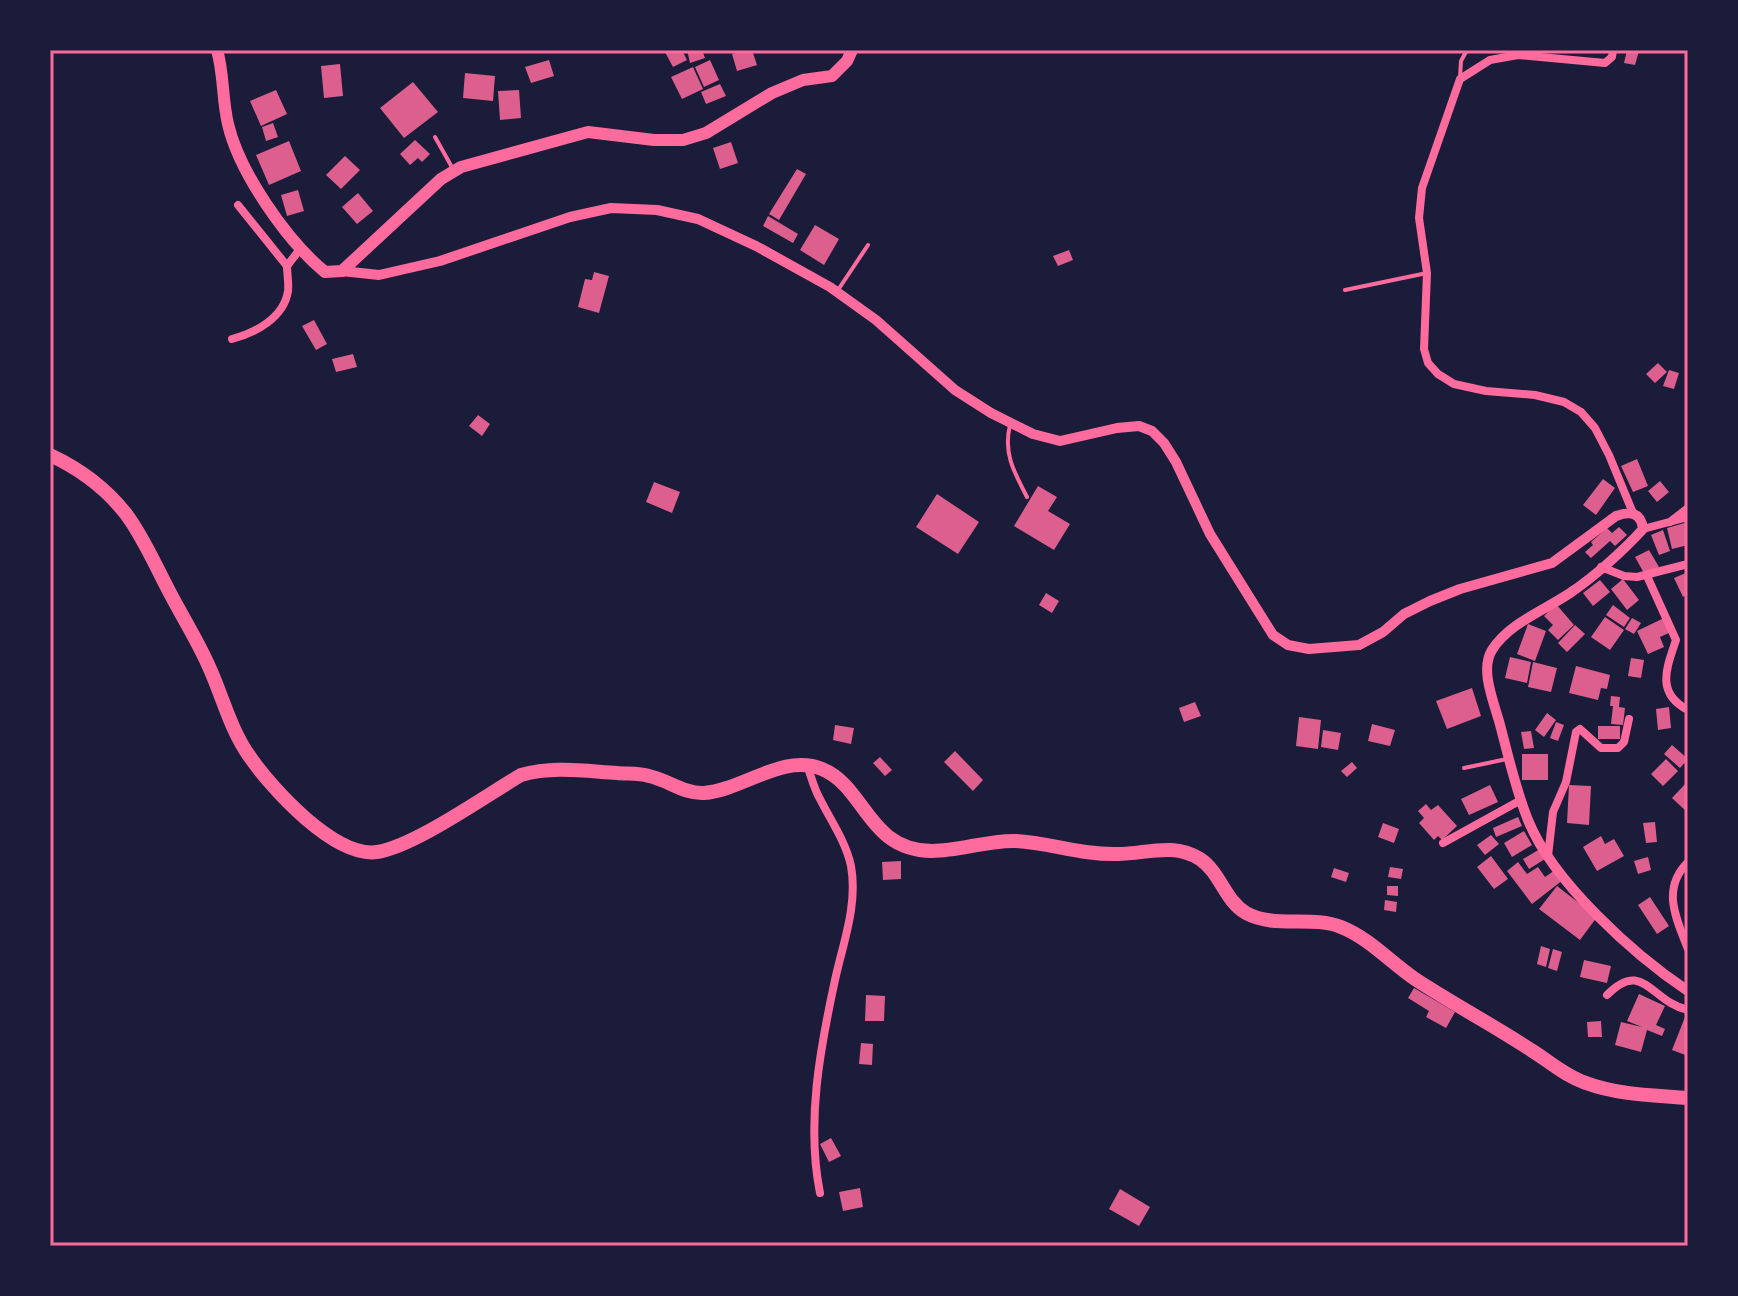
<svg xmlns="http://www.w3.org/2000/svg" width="1738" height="1296" font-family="Mulish,sans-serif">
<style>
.building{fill:#dd5f8e}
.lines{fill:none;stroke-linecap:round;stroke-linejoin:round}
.service{stroke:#ff6b9d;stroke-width:4}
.minor{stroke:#ff6b9d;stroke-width:8}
.tertiary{stroke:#ff6b9d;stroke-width:10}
.secondary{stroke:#ff6b9d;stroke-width:12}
.primary{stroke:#ff6b9d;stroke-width:14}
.neatline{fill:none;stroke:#ff6b9d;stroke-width:3}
</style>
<rect width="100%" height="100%" fill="#1b1b3a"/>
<path class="building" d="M669,50H682L687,60L673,67L665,52Z
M687,50H702L705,58L690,63Z
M745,50H752L757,65L737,71L732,54Z
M1627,50L1639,51L1635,65L1624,63Z
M549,60L554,76L531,83L525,67Z
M710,60L719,80L704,87L695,67Z
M340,64L343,96L324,98L321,66Z
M693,67L703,89L682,99L671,77Z
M465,73L495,76L493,101L463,98Z
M413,82L438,112L404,138L380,108Z
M720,84L726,96L706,104L701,92Z
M276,90L287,114L261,126L250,101Z
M519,90L521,118L500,120L498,91Z
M273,123L278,137L266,141L262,127Z
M415,140L430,154L422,162L418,158L410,165L400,154Z
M289,141L301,171L269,185L256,155Z
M731,142L738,163L720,169L713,148Z
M345,156L360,170L341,189L326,175Z
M797,169L806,174L779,220L769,214Z
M298,190L304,211L287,216L281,195Z
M358,193L373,211L357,224L342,207Z
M768,216L798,234L793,243L763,226Z
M815,225L839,239L824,265L800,250Z
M1069,250L1073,260L1058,266L1053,256Z
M594,272L609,276L599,313L578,307L585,279L592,280Z
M314,320L327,344L316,350L302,326Z
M353,354L357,367L336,372L332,359Z
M1658,363L1667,372L1655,383L1646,374Z
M1669,370L1679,373L1674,389L1663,386Z
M478,415L490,424L482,436L469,426Z
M1637,459L1648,486L1633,492L1621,466Z
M1603,479L1615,488L1596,515L1583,505Z
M1660,481L1669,492L1657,502L1648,491Z
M654,482L680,492L672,513L646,502Z
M1038,486L1057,497L1048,511L1070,524L1054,550L1014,526Z
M937,494L979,522L958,554L916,527Z
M1688,522V545L1672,549L1667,528Z
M1619,527L1627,535L1615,546L1610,541L1591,558L1585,552L1593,545L1591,542L1607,528L1612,533Z
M1663,530L1670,551L1659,555L1651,535Z
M1649,550L1659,567L1645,575L1635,557Z
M1688,572V594L1683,597L1674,578Z
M1623,579L1639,600L1627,610L1611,589Z
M1600,580L1610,592L1593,606L1583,593Z
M1046,593L1059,601L1052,613L1039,605Z
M1556,604L1574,625L1558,640L1548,630L1553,625L1544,616Z
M1613,605L1630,618L1624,627L1606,615Z
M1605,617L1624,630L1610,650L1591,637Z
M1632,618L1641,623L1634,634L1625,629Z
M1664,618L1671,632L1660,637L1664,647L1648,654L1637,631Z
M1528,624L1546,631L1535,661L1517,654Z
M1575,625L1585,634L1567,652L1558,643Z
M1510,657L1531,662L1527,683L1505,678Z
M1631,658L1644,660L1641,678L1628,676Z
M1533,662L1557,668L1551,692L1528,687Z
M1576,666L1610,675L1607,689L1601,688L1598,700L1569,693Z
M1472,688L1481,716L1447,729L1436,701Z
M1611,696L1620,697L1619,707L1625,708L1623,725L1611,724L1613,706H1610Z
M1195,702L1201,716L1184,722L1179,708Z
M1669,707L1671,728L1658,730L1656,709Z
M1547,713L1556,720L1544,737L1535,730Z
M1299,717L1321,720L1318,749L1296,746Z
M1556,722L1564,725L1558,741L1550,738Z
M1372,724L1395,730L1390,746L1368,741Z
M835,725L854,728L851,744L833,740Z
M1598,726H1620V739H1598Z
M1323,730L1341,733L1338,750L1321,747Z
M1531,731L1534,748L1524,749L1521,732Z
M1672,745L1688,759L1680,768L1664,754Z
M955,751L983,780L973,791L944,762Z
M1522,754H1548V780H1522Z
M880,757L892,770L885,776L873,763Z
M1666,759L1678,771L1663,786L1651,774Z
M1352,762L1357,768L1347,777L1341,771Z
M1688,781V813L1672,798Z
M1490,785L1498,802L1469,815L1461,799Z
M1569,785L1591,786L1589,825L1567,823Z
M1426,804L1431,810L1438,805L1457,826L1442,840L1438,836L1434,840L1419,823L1424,818L1418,811Z
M1518,817L1522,826L1496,837L1493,828Z
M1655,822L1657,842L1646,843L1643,823Z
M1383,823L1399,829L1394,843L1378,837Z
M1524,831L1532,845L1512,857L1504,843Z
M1491,835L1499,844L1485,855L1477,845Z
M1601,836L1605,844L1614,839L1624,856L1597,871L1583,847Z
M1540,849L1545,859L1529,869L1523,859Z
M1491,856L1508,879L1494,889L1477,867Z
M1648,857L1651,870L1638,874L1634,861Z
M901,861V879L883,880L882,862Z
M1518,862L1527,874L1538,867L1545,877L1555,870L1563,880L1532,904L1507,871Z
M1390,867L1403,869L1401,879L1388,877Z
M1334,868L1349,873L1346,882L1331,877Z
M1387,886H1398V896L1387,895Z
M1557,886L1597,917L1580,940L1539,909Z
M1650,897L1669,926L1657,934L1638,905Z
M1385,900L1397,902L1396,912L1384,910Z
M1541,946L1550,949L1546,967L1537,964Z
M1553,949L1562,952L1557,971L1548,968Z
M1584,960L1611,966L1607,983L1580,977Z
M1414,988L1455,1012L1446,1028L1426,1017L1429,1011L1408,998Z
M1639,994L1665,1006L1656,1025L1665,1029L1662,1036L1647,1030L1641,1052L1615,1045L1621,1022L1642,1027L1627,1021Z
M866,995L885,996L884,1021H865Z
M1685,1017L1688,1018V1056L1672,1050Z
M1601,1021L1602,1037H1588L1587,1022Z
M861,1043L873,1044L872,1065L859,1064Z
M831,1138L841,1156L829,1162L820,1144Z
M860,1188L863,1207L843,1211L839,1192Z
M1120,1189L1150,1207L1139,1226L1109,1209Z"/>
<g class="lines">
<path class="service" d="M1460,77L1461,61L1467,50
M435,137L453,169
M838,290L868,245
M1345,290L1427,273
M1010,425C1003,453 1014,472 1027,497
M1464,768L1507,759"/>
<path class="minor" d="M1613,50L1612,57L1605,63L1518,55L1490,60L1460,79L1422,188L1419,218L1427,273L1424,349L1428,363L1438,374L1454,384L1486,391L1535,395L1564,402L1581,412L1595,428L1609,455L1633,513
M238,205L287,266L300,249
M232,339C255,333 284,318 288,291C289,283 287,274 287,266
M1670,522L1688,508
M1643,529L1688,517
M1601,567L1624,576L1637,577L1688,564
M1647,576L1676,640C1667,667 1655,693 1688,710
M807,765C811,776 814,789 820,799C831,821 846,842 851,866C858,905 843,943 835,980C820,1049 806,1123 820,1193
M1443,843L1521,800
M1548,856L1553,812L1566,782L1576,732L1580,729L1601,748H1618L1624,742L1629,719
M1688,862C1661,889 1676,918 1688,949
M1607,995C1643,958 1651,1002 1688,1010"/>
<path class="tertiary" d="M342,271L379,275L440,261L570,217L611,208L657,210L698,219L756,246L830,287L876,320L955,390L991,413L1033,434L1060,441L1117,428L1139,426L1152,431L1164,443L1176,462L1210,534L1273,635L1288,645L1309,649L1359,645L1383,632L1404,614L1430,601L1460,589L1552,563L1616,516C1630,511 1641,512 1643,529C1624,550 1594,577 1570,593C1545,610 1509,623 1492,650C1480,669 1493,700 1499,721C1508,754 1515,788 1528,820C1552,881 1634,955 1688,991"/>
<path class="secondary" d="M217,50C224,74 222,99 228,124C239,172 287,241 325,272L342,271L441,179L461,167L588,132L654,140H683L706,133L772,93L803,80L832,76L847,61L852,50"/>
<path class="primary" d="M50,455C80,469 105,487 126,514C144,538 156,567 170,593C183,618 199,643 210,669C223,698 231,731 250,757C272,789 335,858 377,852C415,846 485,796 521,775C553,766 584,771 617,773C627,774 639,773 649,776C668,780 684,794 704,793C743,790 783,753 822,769C866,787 867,850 932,851C960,851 988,840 1016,841C1051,843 1081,855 1118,854C1146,854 1173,842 1200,859C1220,872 1225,901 1246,913C1275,929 1311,915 1341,927C1369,938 1390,962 1415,979C1453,1004 1493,1025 1531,1050C1549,1061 1565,1076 1586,1083C1618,1095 1654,1095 1688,1098"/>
</g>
<rect width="1738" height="1296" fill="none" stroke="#1b1b3a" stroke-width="104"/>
<rect x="52" y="52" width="1634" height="1192" class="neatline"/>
</svg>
